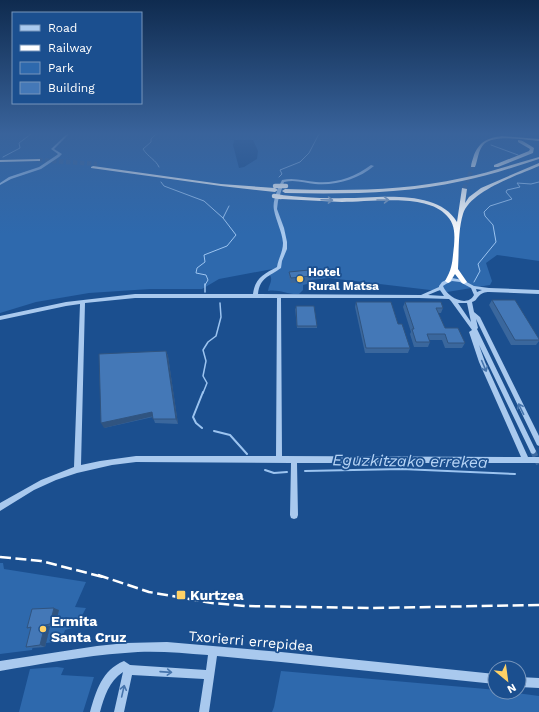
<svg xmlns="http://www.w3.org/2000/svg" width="539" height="712" font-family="'Work Sans',sans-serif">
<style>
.green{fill:#2e69ad;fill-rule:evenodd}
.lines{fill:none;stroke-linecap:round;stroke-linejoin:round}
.stream-far2{stroke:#9cc4f0;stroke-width:1}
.stream-far1{stroke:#9cc4f0;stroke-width:1.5}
.stream{stroke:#9cc4f0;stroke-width:2}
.minor-tunnel{stroke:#3d69a0;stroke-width:6;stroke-dasharray:6 3.5;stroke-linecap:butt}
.highway-tunnel{stroke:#3d69a0;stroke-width:4.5;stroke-dasharray:4.5 2.5;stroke-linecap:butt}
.minor{fill:#a9c9ee;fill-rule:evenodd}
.highway{fill:#fff;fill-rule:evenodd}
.rail{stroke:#fff;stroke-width:2.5;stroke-dasharray:11 4.5;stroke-linecap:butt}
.highway-bridge{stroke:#fff;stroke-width:4.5}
.wall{fill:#3a679d}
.shaded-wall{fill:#305480}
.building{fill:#4478b7;stroke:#305480}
.oneway{stroke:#829ec1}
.oneway2{stroke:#4674ac}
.poi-dot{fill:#ffd166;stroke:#1b4f8f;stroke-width:1.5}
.labels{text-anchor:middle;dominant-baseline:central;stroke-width:3.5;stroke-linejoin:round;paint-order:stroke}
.poi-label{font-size:12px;font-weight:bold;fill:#fff;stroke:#1b4f8f;text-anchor:start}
.near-poi-label{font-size:14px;font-weight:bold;fill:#fff;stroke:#1b4f8f;text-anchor:start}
.near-street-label{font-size:14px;fill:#fff;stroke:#1b4f8f}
.near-water-label{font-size:16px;font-style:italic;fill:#b5d3f5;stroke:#1b4f8f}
</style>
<rect width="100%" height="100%" fill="#1b4f8f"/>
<path class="green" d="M0,134H539V261L497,255L486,263L492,281L490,285L447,292L329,278L311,280V283L303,285V290L299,294C288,295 279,289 268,291C269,284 274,280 269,274L275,270L280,269L278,268L219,279L202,289H150L89,293L36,302L0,313ZM234,140H253L258,151L257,159L244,167L239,168L233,145Z
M0,563H3L4,569L86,582L75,607L86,608L76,627L65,630L61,641L46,643L50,626L55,625L37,629L32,650L0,654Z
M57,667L64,668L61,675L94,677L83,712H19L30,669Z
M281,671L486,689L495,690V692H509L539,696V712H272L274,707Z"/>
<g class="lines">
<path class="stream-far2" d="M156,134L151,139V142L143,149C148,157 156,160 159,167
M491,145L518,155
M3,157L20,148L19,143L31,134
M279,177L282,174L280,170L300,162L309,153L319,134
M161,182L164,186L204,201L223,218
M474,282L480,271L478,264L496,242L493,225L485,216L484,212L490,206L512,199L506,192L507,190L520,187L517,183L531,184L539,182
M205,285L208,280L206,275L196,273L197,268L205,262L204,255L227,246L236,235L223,218L229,206"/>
<path class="stream-far1" d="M205,284V292
M203,393L207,383L203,376L206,361L203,350L208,342L216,336L221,317L220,303"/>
<path class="stream" d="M202,428L196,423L193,417L203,392
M214,431L230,435L247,454
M265,470L274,473L287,472
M305,471L402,469L515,474"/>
<path class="minor-tunnel" d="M533,451L539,464"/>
<path class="highway-tunnel" d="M38,160L97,164
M464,189L473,166"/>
<path class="minor" d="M67,134H69L54,149L62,154L59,157L41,169L11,179L0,185V183L9,177L39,167L57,155L58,154L51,149Z
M371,165L374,166C359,179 335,186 315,184C305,183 295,179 284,182L278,201L277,209L284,228L287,242V249L282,261L281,268C269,277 260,277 258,294L421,295L439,287V286L442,282L446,280L452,278L463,280L474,286L489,288L539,290V294L489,292C485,292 481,293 478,297C476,299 476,301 472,302L474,312L480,317L539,436V446L537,445L476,319L478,328L477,329L535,449L536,451L535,453L533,454L531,453L479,345L485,362L528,457H539V463H297L298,515L297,518L294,519L291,518L290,515L291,463L136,462L112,465L77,473L56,480L34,490L0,511V503L41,480L74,467L80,304L66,306L0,320V316L66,302L135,294H253C255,278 264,274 277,267C278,259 283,252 283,243C282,231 276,221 274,210C272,201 278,188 282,180C294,177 304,181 316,182C335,184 355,177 371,165ZM452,281L460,282L471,288L474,295C467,308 447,297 443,286L446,284ZM476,289L482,290L477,292ZM440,290L444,296L428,295ZM135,298H277L276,456H136L100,461L81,465L85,303ZM281,298H419L449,299L451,301L472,330L469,332L479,362L521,457L282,456ZM458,303H467L471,322Z
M167,642L281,652L495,674V684L281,662L217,656L209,712H199L204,679L132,675L124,712H114L123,672C109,681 104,697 100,712H90C96,691 102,670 124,661L130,665L206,670L208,655C180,653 153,650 125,653C83,656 41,664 0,671V661L97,646L126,643Z
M519,677L539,678V688L519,687Z"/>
<path class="highway" d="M502,136L539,139V141C525,140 495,134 484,144C478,150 478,160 475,167H471C471,163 473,159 474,155C480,141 488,138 502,136Z
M518,140C523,140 529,145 534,148L533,153L498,167H494V165L529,151L530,149L518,142Z
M539,157V159C514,167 488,176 462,181C404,194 344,194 285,193L282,191L285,189C344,191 404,191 462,178C488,173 513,164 539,157Z
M40,159V161H38L0,162V160Z
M539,163V166C518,175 470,191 463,214C458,230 459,252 458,269L467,282L464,284L462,283L455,274L450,282L448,283L445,281C453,267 452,262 454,246C455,233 455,222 444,213C423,194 369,202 342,202C322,201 301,200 281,199L278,197L281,195C302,197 324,199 345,198C377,198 438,188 457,222L462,188L467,189L465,203L469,197L481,188Z
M93,166L221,184L275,188L278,190L275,192L221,186L91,168V167Z"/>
<path class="rail" d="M0,557L41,561L103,577
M98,575L149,592L212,603L246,606L372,608L539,605"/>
<path class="highway-bridge" d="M275,186H286
M274,196L281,197"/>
</g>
<path class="wall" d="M289,272L311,276V282L291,283L289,277Z
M492,300L539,339V341L536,345H511L489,305Z
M356,302L398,324L410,348L408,353H365L355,307Z
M405,302L443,308L441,313H438L445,328L465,343L462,348H445L442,340H429L430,342L428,347H414L410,334L411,332L403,307Z
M295,308L317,326V328H297Z
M166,351L168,356L178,424L155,423L153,417L104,428Z
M59,610L55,626H50L45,647L32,648L26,647L31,629L27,628Z"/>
<path class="shaded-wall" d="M166,351L168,356L178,424L176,419Z
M152,412L154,416L104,428L101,423Z
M54,608L59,610L55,626L50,624Z
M45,625L50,626L45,647L40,645Z"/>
<path class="building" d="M309,270L311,276L291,278L289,272Z
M492,300H515L539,339V340H515Z
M356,302H391L398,324H402L410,348H366Z
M405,302H441L443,308H436L445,328H458L465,343H448L445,334H427L430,342H416L412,329H414Z
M296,306H314L317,326H297Z
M166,351L176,419H153L152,412L101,423L99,354Z
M54,608L50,624L45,625L40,645L26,647L31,627L27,628L32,609Z"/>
<defs><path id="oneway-shaft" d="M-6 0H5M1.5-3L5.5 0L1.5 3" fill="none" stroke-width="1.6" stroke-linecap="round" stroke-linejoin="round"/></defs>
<g class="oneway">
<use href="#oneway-shaft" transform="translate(327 200) rotate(2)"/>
<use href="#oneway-shaft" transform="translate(383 200) rotate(-1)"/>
</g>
<g class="oneway2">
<use href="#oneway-shaft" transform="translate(484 366) rotate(67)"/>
<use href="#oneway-shaft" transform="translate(521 409) rotate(-116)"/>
<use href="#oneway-shaft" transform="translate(166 672) rotate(4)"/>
<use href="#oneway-shaft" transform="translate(123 691) rotate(-77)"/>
</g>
<linearGradient id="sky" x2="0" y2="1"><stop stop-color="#0f2b4f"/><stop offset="0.57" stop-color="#39639b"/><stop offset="1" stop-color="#39639b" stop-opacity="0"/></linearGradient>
<rect width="539" height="234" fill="url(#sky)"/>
<g class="poi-dot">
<circle cx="300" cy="279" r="4"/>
<rect x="176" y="590" width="10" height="10" rx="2"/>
<circle cx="43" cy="629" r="4"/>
</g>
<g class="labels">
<g class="poi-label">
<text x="308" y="272">Hotel<tspan x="308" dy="14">Rural Matsa</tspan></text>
</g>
<g class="near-poi-label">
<text x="190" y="595">Kurtzea</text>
<text x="51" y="621">Ermita<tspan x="51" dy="16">Santa Cruz</tspan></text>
</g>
<g class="near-street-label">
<text transform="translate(251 641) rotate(5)">Txorierri errepidea</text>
</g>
<g class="near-water-label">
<text transform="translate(410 461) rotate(1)">Eguzkitzako errekea</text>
</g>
</g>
<rect x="12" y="12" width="130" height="92" fill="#1b4f8f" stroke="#7695bc"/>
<rect x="20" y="25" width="20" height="6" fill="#a9c9ee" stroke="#7695bc"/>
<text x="48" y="32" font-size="12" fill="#ffffff">Road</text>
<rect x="20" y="45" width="20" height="6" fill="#ffffff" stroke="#7695bc"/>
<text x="48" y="52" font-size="12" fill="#ffffff">Railway</text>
<rect x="20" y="62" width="20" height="12" fill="#2e69ad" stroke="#7695bc"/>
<text x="48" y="72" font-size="12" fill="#ffffff">Park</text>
<rect x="20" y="82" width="20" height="12" fill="#4478b7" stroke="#7695bc"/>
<text x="48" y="92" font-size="12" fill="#ffffff">Building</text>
<g transform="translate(507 680) rotate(151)"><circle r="19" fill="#1b4f8f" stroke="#7695bc"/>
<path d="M0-3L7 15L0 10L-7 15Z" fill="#ffd166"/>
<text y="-6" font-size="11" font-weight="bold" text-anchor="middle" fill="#ffffff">N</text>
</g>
</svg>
